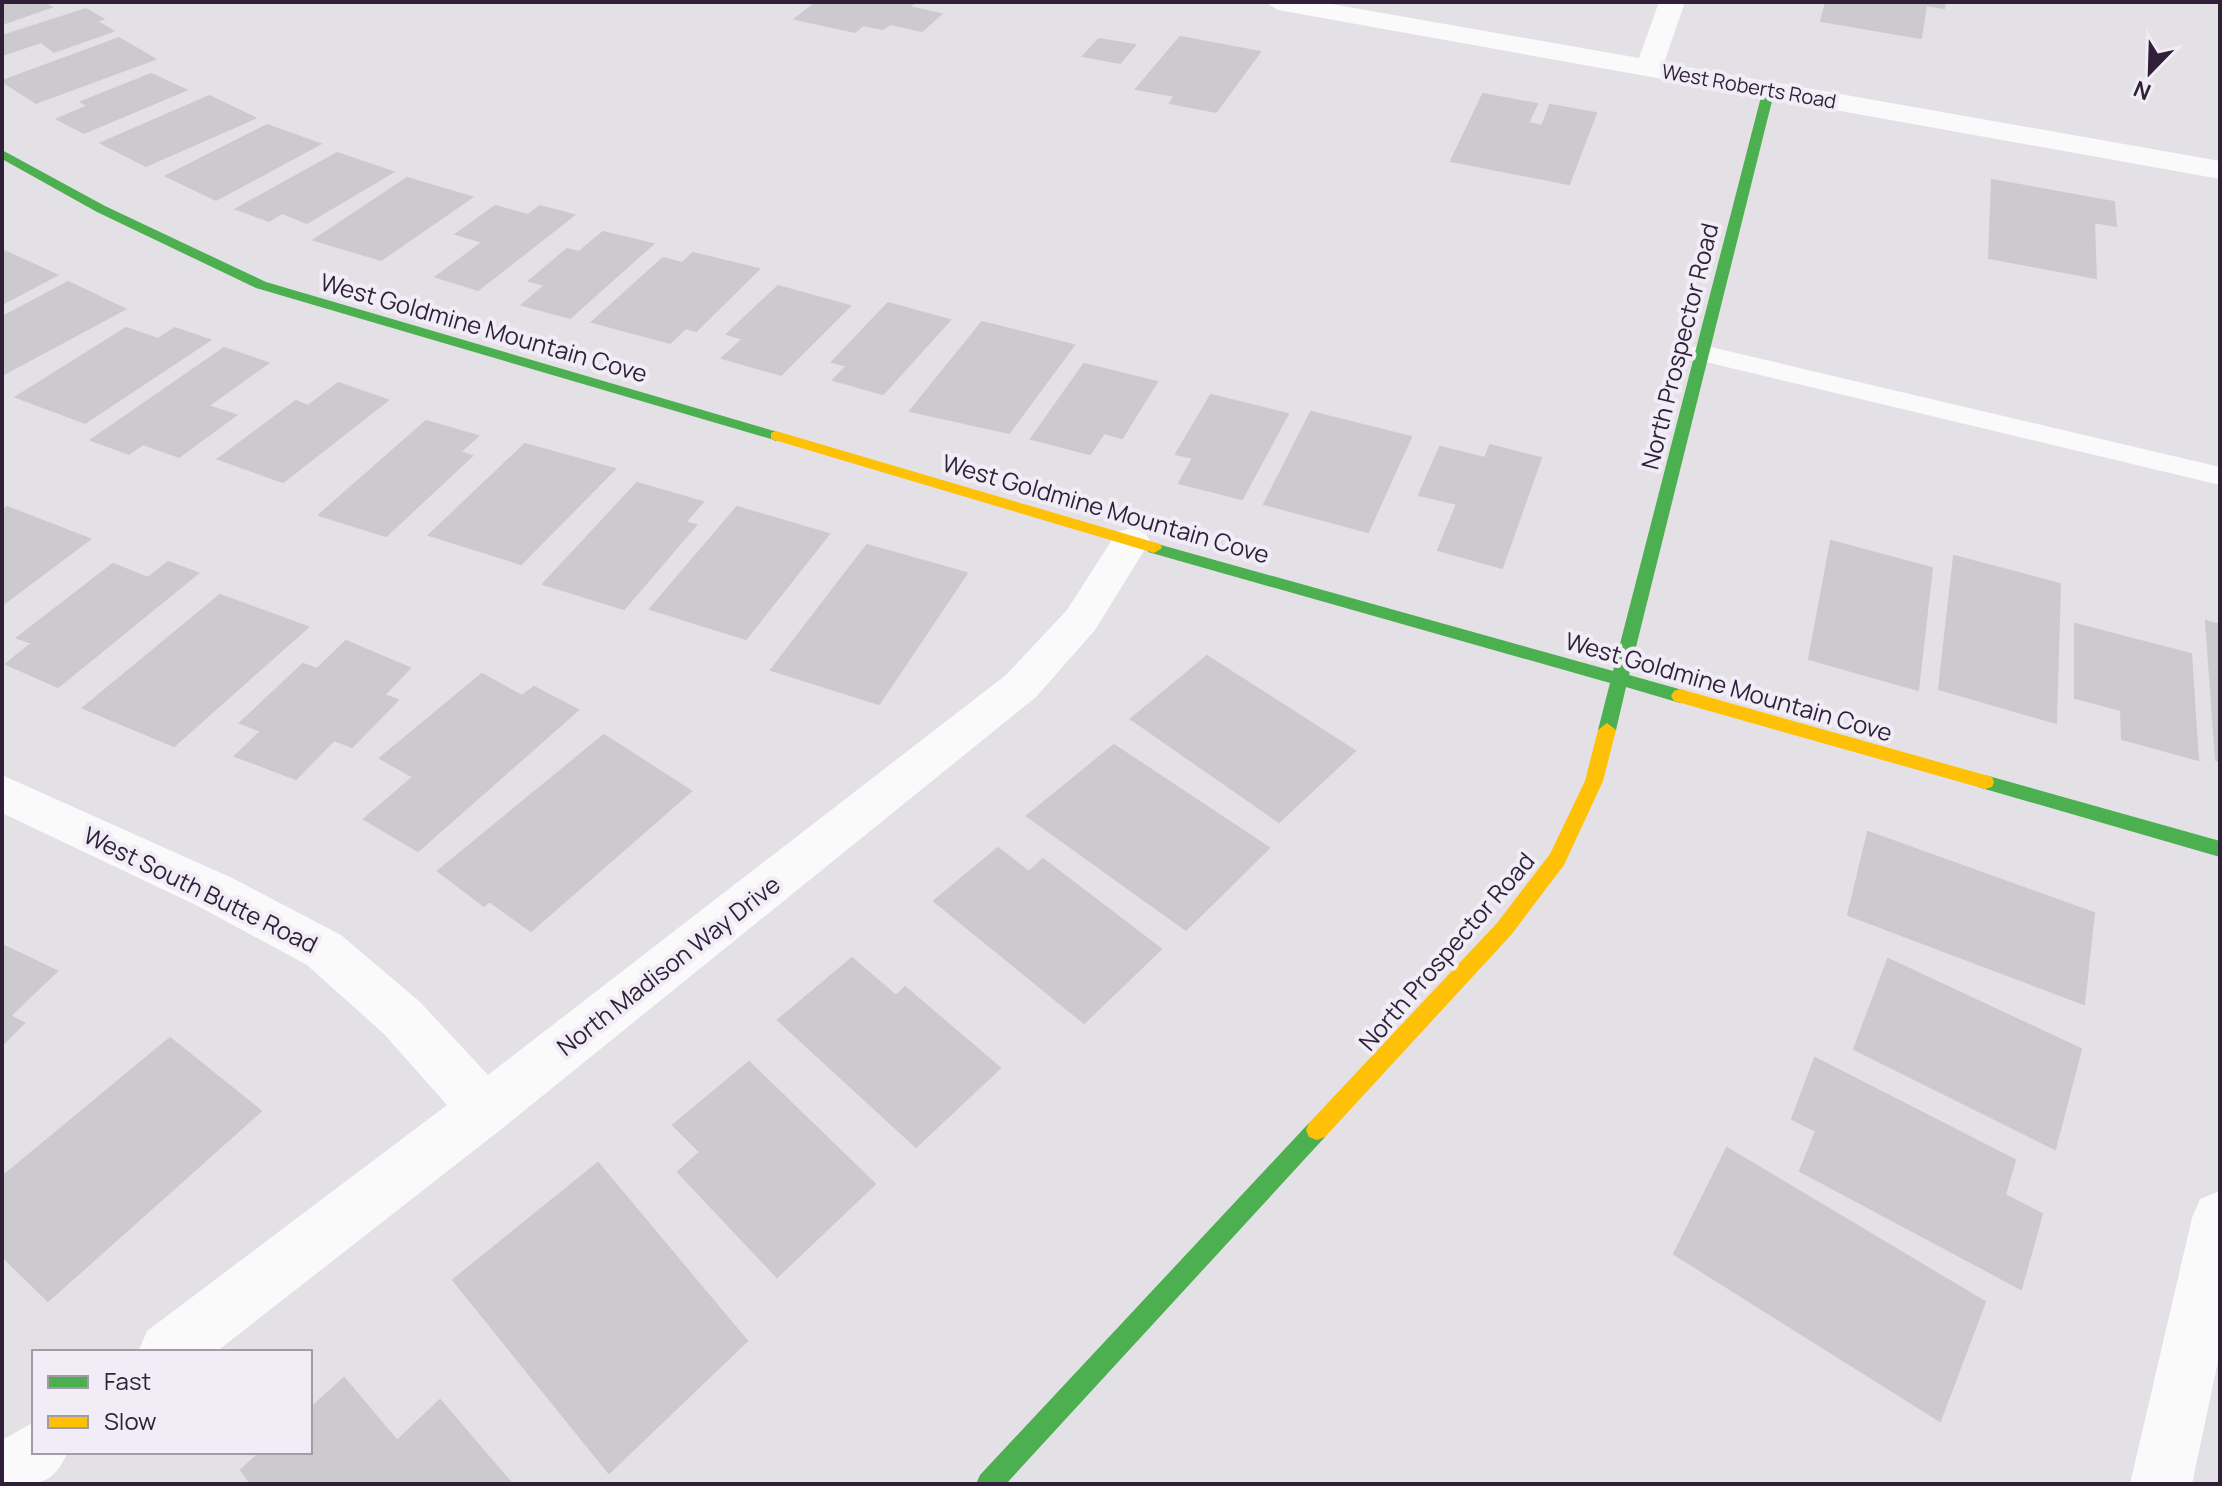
<svg xmlns="http://www.w3.org/2000/svg" width="2222" height="1486" font-family="Manrope,sans-serif">
<style>
.building{fill:#ccc9cf;stroke:#ccc9cf;stroke-width:2}
.lines{fill:none;stroke-linecap:round;stroke-linejoin:round}
.lane{fill:#fbfafb;fill-rule:evenodd}
.street{fill:#fbfafb;fill-rule:evenodd}
.fast{fill:#4caf50;fill-rule:evenodd}
.slow{fill:#ffc107;fill-rule:evenodd}
.labels{text-anchor:middle;dominant-baseline:central;stroke-width:8;stroke-linejoin:round;paint-order:stroke}
.far-street-label{font-size:20px;fill:#2f1f38;stroke:#f1edf6}
.street-label{font-size:24px;fill:#2f1f38;stroke:#f1edf6}
</style>
<rect width="100%" height="100%" fill="#e3e0e6"/>
<path class="building" d="M2,2H42L51,7L2,24Z
M817,2H915L909,7L941,14L922,31L890,24L883,29L863,25L855,32L795,19Z
M1826,2H1945L1944,8L1926,5L1921,38L1821,21Z
M86,9L103,19L96,21L113,31L54,52L41,42L2,55V36Z
M1180,37L1260,52L1216,112L1170,103L1175,96L1136,89Z
M119,38L155,59L36,103L2,81Z
M1099,39L1135,45L1120,63L1083,56Z
M151,74L186,90L84,133L57,119L88,106L81,102Z
M1483,94L1537,104L1528,123L1542,126L1550,105L1596,113L1569,184L1451,161Z
M209,96L255,118L146,166L101,143Z
M267,125L320,144L216,200L166,176Z
M337,153L393,172L307,223L282,213L269,221L236,209Z
M407,178L472,197L381,260L314,240Z
M1992,180L2114,202L2116,226L2094,222L2096,278L1989,258Z
M495,206L528,215L540,206L574,215L478,290L436,277L483,242L456,234Z
M603,232L653,244L570,318L522,305L545,285L529,281L567,249L579,252Z
M4,251L57,275L2,304Z
M693,253L759,269L696,331L686,328L670,343L592,322L663,258L682,263Z
M68,282L125,309L2,375V317Z
M778,286L850,306L781,375L722,358L743,339L727,334Z
M888,303L950,320L883,394L833,380L847,366L832,362Z
M982,322L1074,345L1009,433L910,411Z
M126,328L158,339L175,328L210,340L85,423L16,397Z
M224,348L268,363L208,406L236,415L179,457L143,444L129,454L91,440Z
M1084,364L1157,382L1122,438L1104,433L1090,454L1031,439Z
M338,383L388,400L283,482L218,459L296,401L308,406Z
M1211,395L1288,414L1242,499L1179,483L1193,458L1176,454Z
M1311,412L1411,437L1368,532L1264,504Z
M426,421L478,436L460,452L472,456L386,536L319,515Z
M525,444L615,469L521,564L429,535Z
M1490,445L1541,458L1502,568L1438,550L1457,504L1419,495L1440,447L1485,458Z
M637,483L703,502L685,522L696,525L624,609L543,584Z
M7,507L90,539L2,605V511Z
M737,507L829,534L746,639L650,609Z
M1831,541L1932,568L1918,690L1809,659Z
M867,545L967,573L879,704L771,670Z
M1954,556L2060,584L2056,723L1939,689Z
M168,562L198,573L58,687L6,664L32,643L17,638L113,564L148,578Z
M220,595L308,627L174,746L83,708Z
M2206,621L2220,625V762L2216,760Z
M2075,624L2191,654L2198,760L2122,739L2121,710L2075,698Z
M346,641L410,668L384,695L398,700L352,747L334,740L296,779L235,756L261,731L240,723L303,664L317,669Z
M1207,656L1355,751L1279,822L1131,719Z
M482,674L522,696L534,687L578,710L418,851L364,819L413,777L380,758Z
M604,735L691,791L531,931L489,901L484,906L438,871Z
M1114,745L1269,848L1186,930L1027,816Z
M1868,832L2094,913L2084,1004L1848,915Z
M998,848L1029,872L1043,859L1161,949L1084,1023L934,901Z
M2,945L57,971L10,1016L24,1023L2,1045Z
M852,958L896,996L905,987L1000,1068L916,1147L778,1020Z
M1888,959L2081,1049L2055,1149L1854,1049Z
M170,1038L261,1111L48,1301L2,1256V1177Z
M1815,1058L2015,1160L2005,1195L2042,1214L2021,1289L1800,1171L1816,1131L1792,1119Z
M749,1062L875,1184L777,1277L678,1172L700,1152L673,1125Z
M1727,1148L1985,1302L1940,1421L1674,1254Z
M598,1163L747,1341L609,1473L453,1280Z
M344,1378L397,1441L440,1400L512,1484H251L241,1470L261,1452H310V1409Z"/>
<g class="lines">
<path class="lane" d="M1702,345L2220,467V485L1693,359L1689,353L1693,347Z"/>
<path class="street" d="M1265,2H1320L1639,58L1659,2H1685L1664,63L2220,161V179L1278,10Z
M1131,528L1145,532L1150,541L1095,630L1036,697L504,1127L216,1352H138L147,1331L447,1105L384,1034L307,965L198,906L2,813V775L232,878L341,935L420,1002L488,1075L1006,675L1067,610L1117,532Z
M2220,1191V1352L2192,1484H2130L2192,1218L2200,1199Z
M34,1422V1452H68C52,1486 40,1484 2,1484V1440Z"/>
<path class="fast" d="M1769,86L1775,89L1629,675L1686,691L1689,696L1686,701L1680,703L1626,687L1616,730L1607,737L1598,730L1610,683L1148,552L1146,548L1154,543L1613,671L1763,89Z
M2,150L105,206L266,282L781,433L783,436L776,441L771,439L256,288L97,212L2,159Z
M1985,775L2220,841V857L1978,787L1976,782L1978,777Z
M1317,1120L1325,1123L1328,1130L1325,1137L1006,1484H976L980,1475L1309,1123Z"/>
<path class="slow" d="M776,431L1160,544L1162,548L1154,553L771,439V433Z
M1680,689L1985,775L1992,777L1994,782L1992,787L1985,789L1674,701L1671,696L1674,691Z
M1607,723L1616,730L1603,781L1564,865L1511,935L1325,1137L1317,1140L1309,1137L1306,1130L1309,1123L1497,923L1550,854L1585,781L1598,730Z"/>
</g>
<g class="labels">
<g class="far-street-label">
<text transform="translate(1749 86) rotate(10)">West Roberts Road</text>
</g>
<g class="street-label">
<text transform="translate(484 327) rotate(16)">West Goldmine Mountain Cove</text>
<text transform="translate(1679 346) rotate(-76)">North Prospector Road</text>
<text transform="translate(1106 508) rotate(16)">West Goldmine Mountain Cove</text>
<text transform="translate(1729 686) rotate(16)">West Goldmine Mountain Cove</text>
<text transform="translate(201 889) rotate(26)">West South Butte Road</text>
<text transform="translate(1446 951) rotate(-49)">North Prospector Road</text>
<text transform="translate(668 965) rotate(-38)">North Madison Way Drive</text>
</g>
</g>
<rect width="2222" height="1486" fill="none" stroke="#2f1f38" stroke-width="8"/>
<rect x="32" y="1350" width="280" height="104" fill="#f1edf6" stroke="#a39baa" stroke-width="2"/>
<rect x="48" y="1376" width="40" height="12" fill="#4caf50" stroke="#a39baa" stroke-width="2"/>
<text x="104" y="1390" font-size="24" fill="#2f1f38">Fast</text>
<rect x="48" y="1416" width="40" height="12" fill="#ffc107" stroke="#a39baa" stroke-width="2"/>
<text x="104" y="1430" font-size="24" fill="#2f1f38">Slow</text>
<g transform="translate(2150 72) rotate(203)" stroke="#f1edf6" stroke-width="6" paint-order="stroke">
<path d="M0-6L14 30L0 20L-14 30Z" fill="#2f1f38"/>
<text y="-12" font-size="22" font-weight="bold" text-anchor="middle" fill="#2f1f38">N</text>
</g>
</svg>
